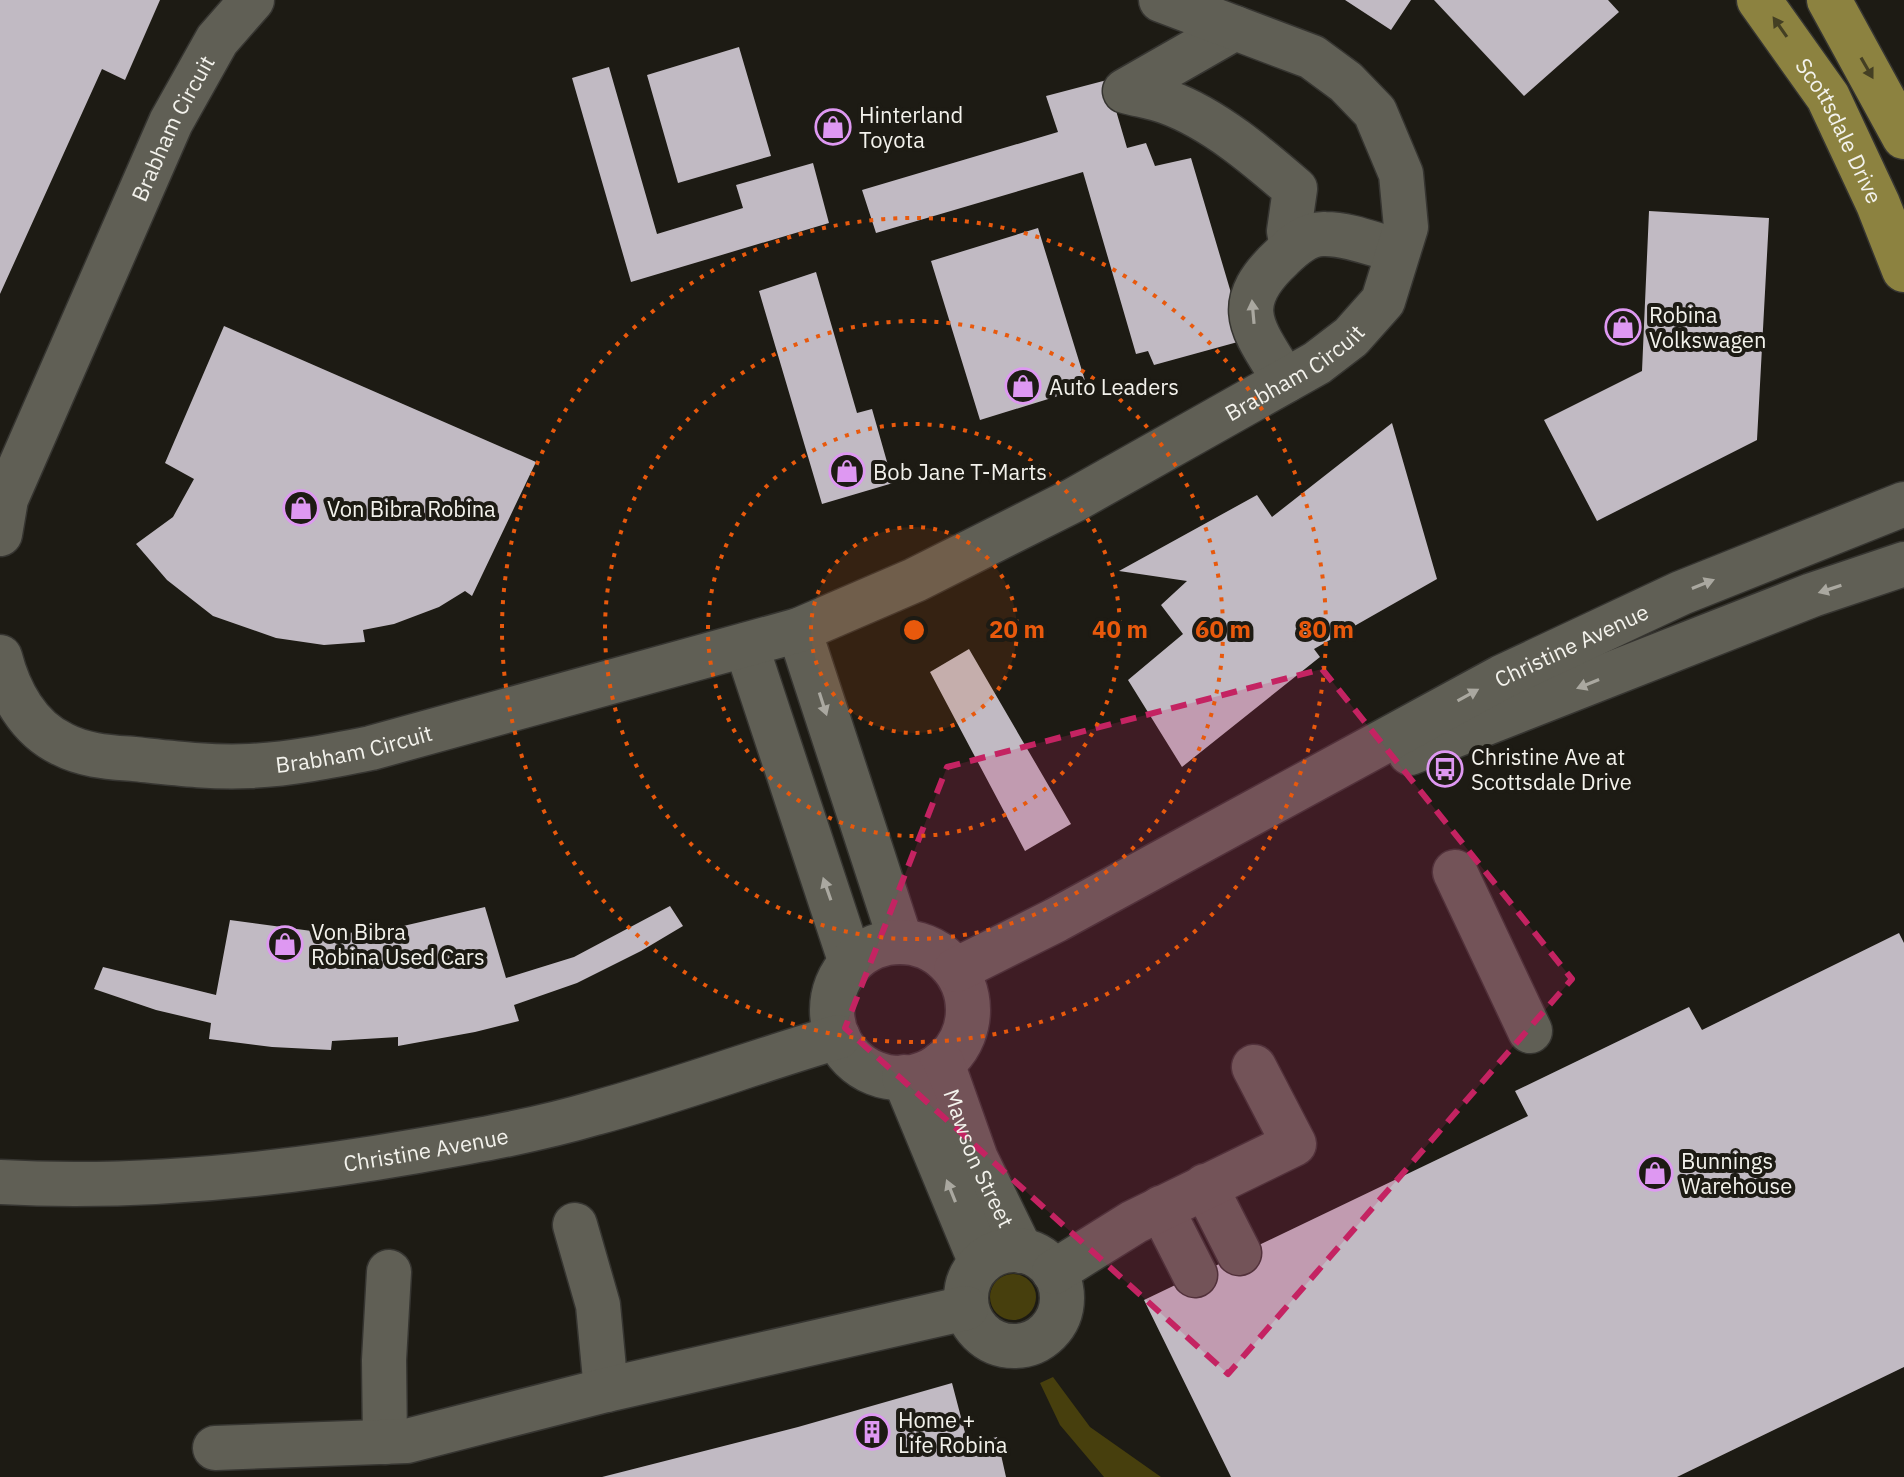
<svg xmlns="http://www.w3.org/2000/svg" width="1904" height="1477" font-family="'IBM Plex Sans',sans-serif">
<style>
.green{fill:#473f0d}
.building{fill:#c1bac3}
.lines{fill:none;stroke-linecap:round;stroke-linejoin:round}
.minor-casing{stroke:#363531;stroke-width:47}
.major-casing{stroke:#363531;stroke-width:47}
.minor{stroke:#605f55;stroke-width:44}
.major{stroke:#8c8240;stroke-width:44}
.oneway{fill:#443f23}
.oneway2{fill:#aaa8a0}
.marked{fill:#c42362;fill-opacity:0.2;stroke:#c42362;stroke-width:6;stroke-dasharray:16 10;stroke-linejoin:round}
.ring{fill:none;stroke:#e8590c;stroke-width:4;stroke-dasharray:4 8}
.labels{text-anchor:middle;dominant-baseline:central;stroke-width:8;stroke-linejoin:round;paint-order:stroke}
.poi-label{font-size:22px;fill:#f3f2ec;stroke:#1d1b14;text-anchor:start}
.street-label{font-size:22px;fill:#f3f2ec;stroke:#1d1b14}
.centre{fill:#e8590c;stroke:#1d1b14;stroke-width:4}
.ring-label{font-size:24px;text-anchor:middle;font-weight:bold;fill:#e8590c;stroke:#1d1b14;stroke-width:8;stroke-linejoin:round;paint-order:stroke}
</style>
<rect width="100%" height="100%" fill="#1d1b14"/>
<path class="green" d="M990 1297a23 23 0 1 1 46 0a23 23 0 1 1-46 0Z
M1053,1377L1090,1427L1161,1477H1104L1060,1425L1040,1383Z"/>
<path class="building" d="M0,0H160L125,80L102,69L0,294Z
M1345,0H1411L1391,30Z
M1434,0H1608L1619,12L1524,96Z
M739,47L771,156L678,183L647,75Z
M609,67L657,234L743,208L736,185L813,163L829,223L631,282L572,78Z
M1107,80L1127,148L1146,143L1155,166L1191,158L1245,340L1154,365L1148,351L1136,354L1083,172L876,233L862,190L1058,132L1046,96Z
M1649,211L1769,218L1757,440L1597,521L1544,420L1642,371Z
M1038,228L1087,387L980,420L931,261Z
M816,272L857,413L872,409L893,483L822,504L759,291Z
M224,326L536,462L472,596L465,591L439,607L394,624L363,630L365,642L324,645L276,638L213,616L167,580L136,544L173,517L194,479L165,463Z
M1392,423L1437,579L1314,649L1320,657L1182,767L1128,680L1183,634L1161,605L1187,581L1119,571L1257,495L1272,517Z
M969,649L1071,824L1025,851L930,672Z
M670,906L683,926L641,951L577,983L514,1005L519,1021L475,1032L398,1046V1037L332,1041L331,1050L272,1047L209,1039L211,1023L156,1010L94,989L103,967L216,995L230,920L334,934L386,930L485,907L506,978L574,957Z
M1899,933L1904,943V1367L1677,1477H1231L1144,1300L1528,1116L1515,1091L1689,1007L1702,1030Z
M952,1383L968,1444L997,1437L1006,1477H602L798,1427Z"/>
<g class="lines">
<defs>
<g id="minor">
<path d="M1235,28L1125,91C1139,95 1154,97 1167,102C1214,119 1258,157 1295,189L1289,231L1292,247"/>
<path d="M1285,381C1254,330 1229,306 1282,257C1293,246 1308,233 1325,234C1349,234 1375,245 1398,251"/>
<path id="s1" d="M0,534L6,499L171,122L217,40L252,0"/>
<path d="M799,630L901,942"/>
<path d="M746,645L851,963"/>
<path id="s2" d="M0,657C9,692 28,728 62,744C85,756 109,757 134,759C172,763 211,768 250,766C291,764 331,756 371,748L799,630L915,580L1074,500L1317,363L1351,337L1383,301L1406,227L1401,174L1375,112L1346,82L1312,57L1161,0"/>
<path d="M1410,753L1812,595L1904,564"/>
<path d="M1455,872L1530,1031"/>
<circle cx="900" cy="1010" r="68"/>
<path id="s3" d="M956,970L1056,920L1502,677L1681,593L1904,504"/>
<path id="s4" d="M942,1063L976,1159L1021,1251"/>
<path d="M904,1077L981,1263"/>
<path id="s5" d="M0,1182C139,1190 280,1175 417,1151C476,1141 537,1130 595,1113C677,1091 756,1061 838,1037"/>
<path d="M1205,1186L1239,1253"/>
<path d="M1161,1208L1195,1275"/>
<path d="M575,1225L598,1305L606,1390"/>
<circle cx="1014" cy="1298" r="48"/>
<path d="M1054,1272L1134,1222L1294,1144L1254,1067"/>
<path d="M385,1442L384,1360L389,1272"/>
<path d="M215,1448L407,1441L606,1390L966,1308"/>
</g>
<g id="major">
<path id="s6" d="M1759,0L1828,97L1878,204L1904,270"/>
<path d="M1829,0L1904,137"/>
</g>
</defs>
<use href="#minor" class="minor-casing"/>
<use href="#major" class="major-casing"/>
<use href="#minor" class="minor"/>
<use href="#major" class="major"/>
</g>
<defs><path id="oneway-solid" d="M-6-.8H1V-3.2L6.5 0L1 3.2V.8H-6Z" transform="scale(2)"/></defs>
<g class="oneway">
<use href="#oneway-solid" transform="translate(1780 27) rotate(-125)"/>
<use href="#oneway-solid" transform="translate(1867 68) rotate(60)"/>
</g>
<g class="oneway2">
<use href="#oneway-solid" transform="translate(1253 312) rotate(-95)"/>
<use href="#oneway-solid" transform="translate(1703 584) rotate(-22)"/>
<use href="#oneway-solid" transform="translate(1830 589) rotate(162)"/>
<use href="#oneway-solid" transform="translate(1588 684) rotate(158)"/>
<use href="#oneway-solid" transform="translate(1468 695) rotate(-29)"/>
<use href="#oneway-solid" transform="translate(823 704) rotate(72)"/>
<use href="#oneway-solid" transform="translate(827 889) rotate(-109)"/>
<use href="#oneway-solid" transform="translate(951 1191) rotate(-112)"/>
</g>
<path class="marked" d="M1322,669L1572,979L1228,1374L845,1028L947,767Z"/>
<circle cx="914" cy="630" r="103" fill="#e8590c" fill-opacity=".12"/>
<g class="ring">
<circle cx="914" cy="630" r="103"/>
<circle cx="914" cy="630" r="206"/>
<circle cx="914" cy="630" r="309"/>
<circle cx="914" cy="630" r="412"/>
</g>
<defs>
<symbol id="shop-ring" viewBox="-11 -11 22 22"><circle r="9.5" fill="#1d1b14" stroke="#de98f2" stroke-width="1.5"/><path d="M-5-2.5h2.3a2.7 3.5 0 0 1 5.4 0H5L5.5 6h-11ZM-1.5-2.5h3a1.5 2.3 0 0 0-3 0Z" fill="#de98f2"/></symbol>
<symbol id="bus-ring" viewBox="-11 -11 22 22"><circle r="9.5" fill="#1d1b14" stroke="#de98f2" stroke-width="1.5"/><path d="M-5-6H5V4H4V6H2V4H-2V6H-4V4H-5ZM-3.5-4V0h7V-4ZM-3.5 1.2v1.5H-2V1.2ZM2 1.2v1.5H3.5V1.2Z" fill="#de98f2"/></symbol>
<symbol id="building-ring" viewBox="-11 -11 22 22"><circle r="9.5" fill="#1d1b14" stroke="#de98f2" stroke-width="1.5"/><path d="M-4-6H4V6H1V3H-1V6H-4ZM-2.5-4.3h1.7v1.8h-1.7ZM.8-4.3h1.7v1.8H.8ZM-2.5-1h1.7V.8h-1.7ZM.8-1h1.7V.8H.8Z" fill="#de98f2"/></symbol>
</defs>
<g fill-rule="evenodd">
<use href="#shop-ring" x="813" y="107" width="40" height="40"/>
<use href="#shop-ring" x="1603" y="307" width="40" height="40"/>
<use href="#shop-ring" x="1003" y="366" width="40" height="40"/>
<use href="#shop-ring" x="827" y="451" width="40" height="40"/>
<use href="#shop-ring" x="281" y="488" width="40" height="40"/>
<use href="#bus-ring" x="1425" y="749" width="40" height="40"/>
<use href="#shop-ring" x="265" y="924" width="40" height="40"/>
<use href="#shop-ring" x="1635" y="1153" width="40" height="40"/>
<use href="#building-ring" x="852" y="1412" width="40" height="40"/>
</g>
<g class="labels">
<g class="poi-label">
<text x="859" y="114">Hinterland<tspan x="859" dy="25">Toyota</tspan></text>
<text x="1649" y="314">Robina<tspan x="1649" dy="25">Volkswagen</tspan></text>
<text x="1049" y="386">Auto Leaders</text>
<text x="873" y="471">Bob Jane T-Marts</text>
<text x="327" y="508">Von Bibra Robina</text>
<text x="1471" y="756">Christine Ave at<tspan x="1471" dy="25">Scottsdale Drive</tspan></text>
<text x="311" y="931">Von Bibra<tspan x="311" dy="25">Robina Used Cars</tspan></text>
<text x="1681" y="1160">Bunnings<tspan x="1681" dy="25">Warehouse</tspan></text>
<text x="898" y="1419">Home +<tspan x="898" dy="25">Life Robina</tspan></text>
</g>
<g class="street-label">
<text stroke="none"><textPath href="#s1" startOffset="442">Brabham Circuit</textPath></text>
<text stroke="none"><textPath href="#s6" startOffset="154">Scottsdale Drive</textPath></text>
<text stroke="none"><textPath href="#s2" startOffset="1426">Brabham Circuit</textPath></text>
<text stroke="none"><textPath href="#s3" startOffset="696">Christine Avenue</textPath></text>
<text stroke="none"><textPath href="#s2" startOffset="406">Brabham Circuit</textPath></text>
<text stroke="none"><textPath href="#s5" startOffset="428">Christine Avenue</textPath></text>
<text stroke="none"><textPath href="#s4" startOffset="102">Mawson Street</textPath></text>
</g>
</g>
<circle cx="914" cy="630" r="12" class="centre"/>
<g class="ring-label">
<text x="1017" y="638">20 m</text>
<text x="1120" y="638">40 m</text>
<text x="1223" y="638">60 m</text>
<text x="1326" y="638">80 m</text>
</g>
</svg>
